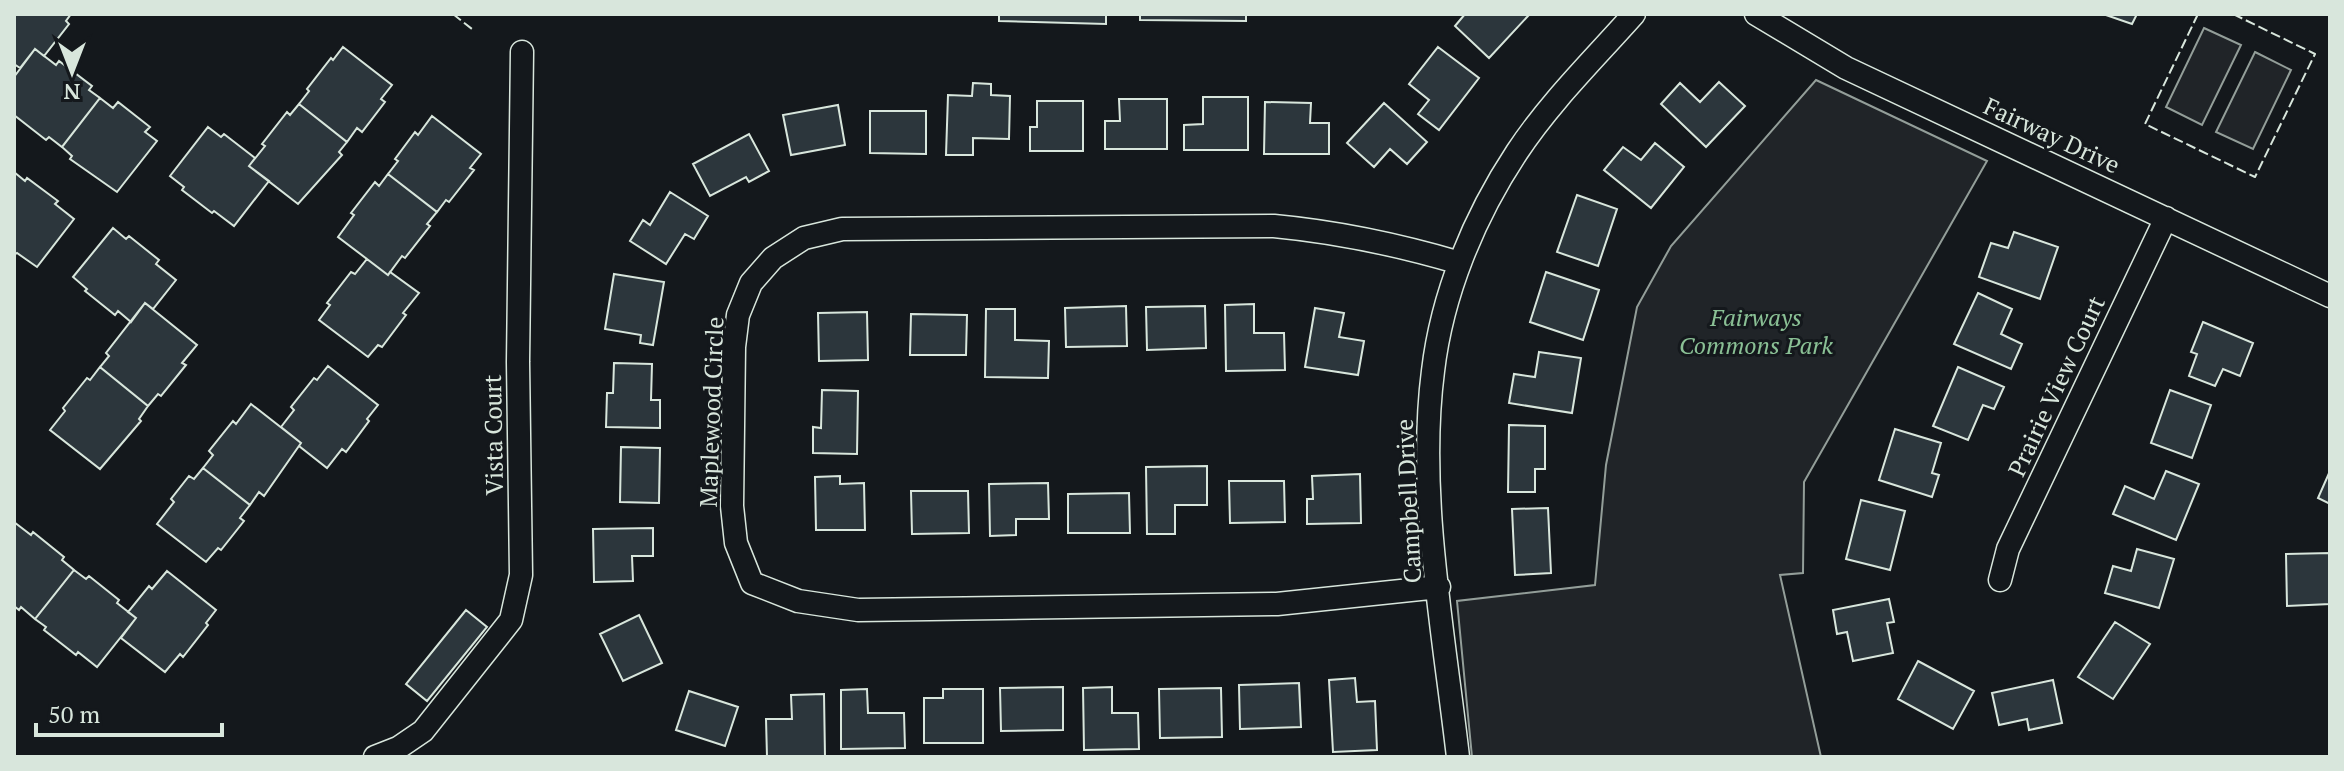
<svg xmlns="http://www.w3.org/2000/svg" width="2344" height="771" font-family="'PT Serif',serif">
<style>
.green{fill:#202428;stroke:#939e99;stroke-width:2}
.building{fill:#2c363c;stroke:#d8e6dc;stroke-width:2}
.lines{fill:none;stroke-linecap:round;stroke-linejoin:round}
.street-casing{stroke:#d8e6dc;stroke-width:25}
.street{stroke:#14181c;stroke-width:22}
.fence{stroke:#d8e6dc;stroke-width:2;stroke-dasharray:10 4;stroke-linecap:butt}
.labels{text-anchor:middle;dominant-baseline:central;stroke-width:6;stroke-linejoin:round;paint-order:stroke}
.street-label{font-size:24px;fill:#d8e6dc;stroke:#14181c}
.park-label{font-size:24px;font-style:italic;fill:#8ac095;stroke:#14181c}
</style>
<rect width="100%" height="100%" fill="#14181c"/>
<path class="green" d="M2204,28L2241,45L2202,125L2166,107Z
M2255,52L2291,70L2253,149L2216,132Z
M1816,80L1987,161L1804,482L1803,573L1780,575L1821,757H1472L1457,601L1595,585L1606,465L1637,307L1671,246Z"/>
<path class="building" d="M14,14H71L66,21L69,24L44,56L35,49L20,68L14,64Z
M999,14H1106V24L999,21Z
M1140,14H1246V21L1140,20Z
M1465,14H1526L1528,16L1489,58L1455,26Z
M2103,14H2137L2132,24Z
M343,47L392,85L381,99L385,102L362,132L357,128L347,142L299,104L309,91L307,89L331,58L333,60Z
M1438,47L1479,78L1439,130L1418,114L1429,100L1409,84Z
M35,49L56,65L59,61L92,86L89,90L100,98L62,147L49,137L46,140L14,115V77Z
M1719,82L1745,106L1706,147L1661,104L1680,83L1700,102Z
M973,83L991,84V95L1010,96L1009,139L973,138V155H946L948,95L972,96Z
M1203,97H1248V150H1184V125L1203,124Z
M100,98L113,108L118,102L150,127L145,132L157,141L117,192L70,159L72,156L62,147Z
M1119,99H1167V149H1105V121H1120Z
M1037,101H1083V151H1030V127H1037Z
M1265,102L1311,103L1310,123H1329V154H1264Z
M1384,103L1427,142L1407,164L1390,149L1374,167L1347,143Z
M299,104L347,142L339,152L342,155L298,204L249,166L265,146L262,144L287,112L290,115Z
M838,105L845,145L791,155L783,115Z
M870,111H926V154L870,153Z
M432,116L481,154L470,168L474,170L449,202L446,200L437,212L388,174L398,161L395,159L415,132L418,135Z
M208,127L221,137L224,134L255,158L249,166L269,181L234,226L214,211L212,213L182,190L184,187L170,176Z
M749,134L769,171L749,182L746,177L710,196L693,164Z
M1655,143L1684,167L1651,208L1604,170L1623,147L1641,160Z
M14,172L25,181L27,178L58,201L55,204L74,219L37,267L17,253L14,255Z
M388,174L437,212L427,224L430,226L405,258L402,256L388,275L338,237L354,215L351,213L375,182L379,186Z
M670,192L708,216L694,239L685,234L666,264L630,241L643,220L650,225Z
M1577,195L1617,209L1598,266L1557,252Z
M113,228L126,239L129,236L159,260L156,264L176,280L153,309L145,303L131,322L118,311L115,315L85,291L87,289L73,277Z
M2014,232L2058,247L2040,299L1979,277L1991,243L2008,248Z
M367,259L388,275L390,272L419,293L403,313L406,315L382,347L378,345L368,357L319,320L330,305L327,303L351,272L355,274Z
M1546,272L1599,290L1583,340L1530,322Z
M614,274L664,282L653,345L640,343L641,335L605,329Z
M1978,293L2012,309L2001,334L2022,344L2011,369L1954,344Z
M145,303L197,345L182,363L186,365L161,396L158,394L148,406L100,367L109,356L106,353Z
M1254,304V333H1284L1285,370L1226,371L1225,305Z
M1126,306L1127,346L1066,347L1065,308Z
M1205,306L1206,348L1147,350L1146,307Z
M1315,308L1344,313L1339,337L1364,341L1358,375L1305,367Z
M986,309H1015V340L1049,341L1048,378L985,377Z
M867,312L868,360L819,361L818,313Z
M911,314L967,315L966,355H910Z
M2203,322L2253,343L2240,376L2223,369L2215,386L2189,376L2197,354L2191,352Z
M1539,352L1581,358L1572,413L1509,403L1514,374L1535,377Z
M614,363L652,364L651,400H660V428L606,427L607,393H613Z
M328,366L378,405L367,419L369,421L346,452L342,449L327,468L299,446L301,443L281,427L294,410L291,407L314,378L317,380Z
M100,367L148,406L139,419L141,421L100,469L50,430L65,411L63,408L87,378L90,380Z
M1958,367L2004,387L1994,409L1983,405L1968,440L1933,426Z
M822,390L858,391L857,454L813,453V427L821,428Z
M2170,390L2211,405L2192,458L2151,443Z
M251,404L301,443L264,496L259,492L250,505L203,468L213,455L209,451L233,421L236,424Z
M1509,425L1545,426V469H1535V492H1508Z
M1895,429L1941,443L1932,473L1939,475L1932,497L1879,480Z
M621,447L660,448L659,503L620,502Z
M1207,466V505H1175V534H1147L1146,467Z
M203,468L250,505L240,518L244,521L221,550L218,548L206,562L157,524L174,502L171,499L189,476L194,479Z
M2166,471L2199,484L2176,540L2113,514L2125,486L2154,499Z
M2330,471V504L2318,498Z
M1360,474L1361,523L1307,524V499H1313L1312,476Z
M840,476V484L864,483L865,530H816L815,477Z
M1229,481H1284L1285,522L1230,523Z
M1048,483L1049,519H1016V535L990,536L989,484Z
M911,491H968L969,533L912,534Z
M1129,493L1130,533H1068V494Z
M1861,500L1905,511L1890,570L1846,559Z
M1548,508L1551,573L1515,575L1512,509Z
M14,522L31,535L33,532L64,557L62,560L74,570L35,619L21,607L19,610L14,606Z
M653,528V556H632L633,581L594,582L593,529Z
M2137,549L2174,559L2159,608L2105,593L2113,566L2131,571Z
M2330,553V604L2287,606L2286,554Z
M74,570L86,579L89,576L119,600L117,603L136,618L97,667L78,652L76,655L44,630L46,627L35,619Z
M167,571L216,610L206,623L208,625L183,657L180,654L165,672L121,638L136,618L128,612L149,586L152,589Z
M1889,599L1894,622L1887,623L1893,653L1853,661L1847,632L1837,634L1833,610Z
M466,610L487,627L427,701L406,684Z
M639,615L662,663L623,681L600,634Z
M2115,622L2150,644L2113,699L2078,677Z
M1918,661L1974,691L1953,729L1898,699Z
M1355,678L1357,702L1375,701L1377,750L1333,752L1329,680Z
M2053,680L2062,723L2029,730L2027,719L1999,725L1992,693Z
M1299,683L1301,727L1240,729L1239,685Z
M1063,687V730L1001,731L1000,688Z
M1112,687V713H1138L1139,749L1084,750L1083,688Z
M1221,688L1222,737L1160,738L1159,689Z
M867,689L868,713H904L905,748L841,749V690Z
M943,689H983V743H924V698H943Z
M689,691L738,707L725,746L676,730Z
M824,694L825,757H767L766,719H792L791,695Z"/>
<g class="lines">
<defs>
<path id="street" d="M1756,14L1846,68L2330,296
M2000,580L2008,549L2166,218
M1439,587L1277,604L858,610L798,601L752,583L736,543L732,506L734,347L738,315L751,283L773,258L804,238L842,229L1274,226C1338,232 1399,245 1460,263
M375,757L398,748L423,731L511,620L521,575L518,362L522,52
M1458,757C1444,634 1417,494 1433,371C1442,294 1474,217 1517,152C1550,102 1594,59 1634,14"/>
</defs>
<use href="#street" class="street-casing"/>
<use href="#street" class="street"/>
<path class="fence" d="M453,14L472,29
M2198,14L2145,124L2255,177L2315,54L2233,14"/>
</g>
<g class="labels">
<g class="street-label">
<text transform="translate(2052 135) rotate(25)">Fairway Drive</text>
<text transform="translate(2056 386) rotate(-65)">Prairie View Court</text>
<text transform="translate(711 412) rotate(-88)">Maplewood Circle</text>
<text transform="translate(493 435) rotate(-91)">Vista Court</text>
<text transform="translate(1408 501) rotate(-93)">Campbell Drive</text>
</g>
<g class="park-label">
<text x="1756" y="317">Fairways<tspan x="1756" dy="28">Commons Park</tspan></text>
</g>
</g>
<rect width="2344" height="771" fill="none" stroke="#d8e6dc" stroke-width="32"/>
<g transform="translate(72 72) rotate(180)" stroke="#14181c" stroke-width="6" paint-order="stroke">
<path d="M0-6L14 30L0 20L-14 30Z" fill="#d8e6dc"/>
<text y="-12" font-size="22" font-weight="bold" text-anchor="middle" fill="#d8e6dc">N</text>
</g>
<path d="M36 723v12h186v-12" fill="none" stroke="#d8e6dc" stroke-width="4"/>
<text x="48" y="723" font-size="24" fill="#d8e6dc" stroke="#14181c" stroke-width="6" paint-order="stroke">50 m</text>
</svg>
